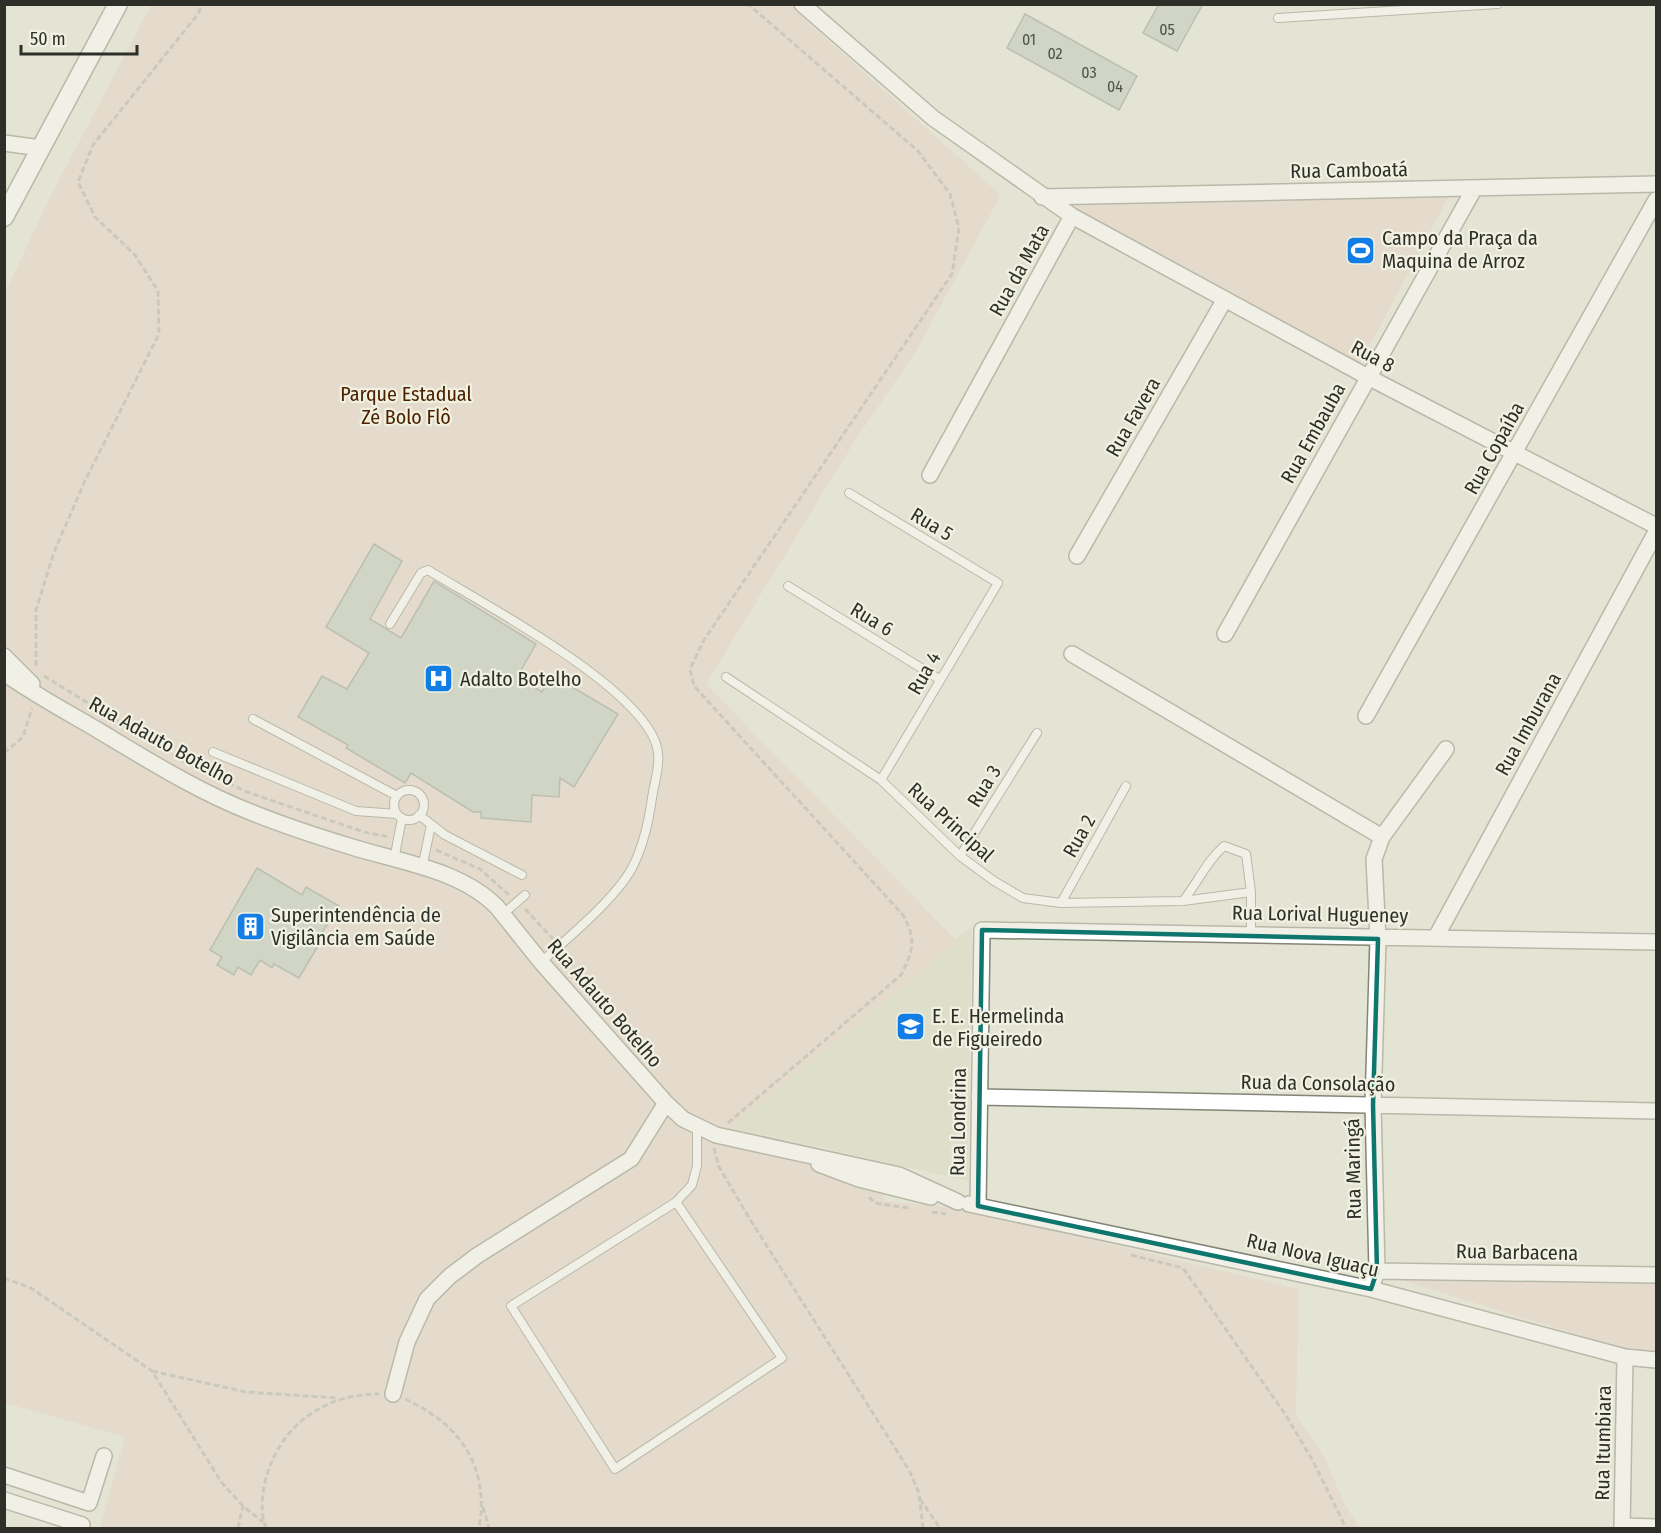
<svg xmlns="http://www.w3.org/2000/svg" width="1661" height="1533" font-family="'Fira Sans Condensed',sans-serif">
<style>
.built{fill:#d7d9c1}
.green{fill:#e7d0c3}
.building{fill:#b9c3b6;stroke:#899386;stroke-width:1.5}
.lines{fill:none;stroke-linecap:round;stroke-linejoin:round}
.service-casing{stroke:#848576;stroke-width:10}
.minor-casing{stroke:#848576;stroke-width:18}
.tertiary-casing{stroke:#848576;stroke-width:21}
.path{stroke:#acac9f;stroke-width:3;stroke-dasharray:6 3;stroke-linecap:butt}
.service{stroke:#fff;stroke-width:8}
.minor{stroke:#fff;stroke-width:15}
.tertiary{stroke:#fff;stroke-width:18}
.marked{fill:none;stroke:#0f766e;stroke-width:4.5;stroke-linejoin:round}
.labels{text-anchor:middle;dominant-baseline:central;stroke-width:4.5;stroke-linejoin:round;paint-order:stroke}
.number-label{font-size:16px;fill:#52544c}
.street-label{font-size:20px;fill:#2f2f29;stroke:#f0f1e1}
.poi-label{font-size:20px;fill:#2f2f29;stroke:#f0f1e1;text-anchor:start}
.park-label{font-size:20px;fill:#4d2100;stroke:#f0f1e1}
</style>
<rect width="100%" height="100%" fill="#e3e4d4"/>
<path class="built" d="M972,926L968,1181L730,1127Z"/>
<path class="green" d="M151,5H812L803,18L1001,195L915,353L856,439L706,684L958,942L731,1127L892,1167L883,1201L958,1208L1299,1289L1296,1415L1324,1456L1345,1505L1360,1528H100L125,1437L5,1403V293L49,199Z
M1452,190L1360,364L1068,206Z
M1397,1279L1656,1284V1352L1628,1350Z"/>
<path class="building" d="M1159,4H1203L1177,51L1143,33Z
M1025,14L1137,76L1119,110L1007,48Z
M374,544L402,561L370,619L401,638L434,581L536,644L517,677L542,692L552,675L618,714L574,787L560,778L559,797L532,795L531,822L481,818V812H473L411,773L405,783L346,748L348,745L298,717L322,676L347,689L369,653L326,627Z
M257,868L302,895L306,887L339,906L318,939L321,941L299,978L274,964L272,968L260,960L251,975L238,967L234,975L217,965L222,957L210,950Z"/>
<g class="lines">
<defs>
<path id="service" d="M1278,18L1498,4
M849,493L998,583L881,780
M788,586L939,679
M390,624L421,573L428,570C480,602 652,692 658,753C660,767 654,784 652,798C649,820 644,843 634,864C620,895 567,939 541,962
M726,677L881,780L960,856L994,881L1023,898L1061,903L1183,901L1251,892
M253,719L397,796
M213,752L356,811L397,814
M394 805a15 15 0 1 1 30 0a15 15 0 1 1-30 0Z
M419,815L445,835L522,875
M960,856L1037,733
M394,860L402,818
M422,868L431,825
M1183,901C1198,882 1206,862 1224,846L1246,854L1251,892V934
M1061,903L1126,786
M503,914L525,895
M676,1202L782,1358L615,1469L511,1306L676,1202L692,1185L697,1166V1127"/>
<path id="minor" d="M802,4L933,118L1072,216L1368,377L1656,526
M4,143L41,148
M1042,197L1656,184
M930,475L1072,216
M1077,556L1225,299
M1225,634L1474,189
M1072,654L1382,837
M4,656L32,684
M4,673C35,695 69,713 101,732C151,762 199,792 253,813C285,826 319,837 352,847C400,862 461,870 497,907L541,962L666,1103L683,1119L716,1135L899,1175L958,1202
M1366,716L1656,200
M1436,937L1656,532
M979,1097L1656,1111
M819,1164L859,1179L931,1197
M969,1204L1371,1289L1625,1357L1656,1360
M978,1206L982,930L1656,942
M1377,1271L1656,1275
M1371,1289L1377,1271L1373,1105L1378,939L1374,859L1382,837L1446,749
M393,1394L407,1342L427,1299L450,1276L478,1255L631,1159L666,1103
M4,1475L89,1503L104,1456
M4,1500L82,1525
M1622,1526L1656,1527
M1622,1528L1625,1357"/>
<path id="tertiary" d="M4,217L118,4"/>
</defs>
<use href="#service" class="service-casing"/>
<use href="#minor" class="minor-casing"/>
<use href="#tertiary" class="tertiary-casing"/>
<path class="path" d="M36,666V610L54,552L85,481L159,334L158,291L135,255L95,217L78,182L93,145L198,14L202,4
M44,676L164,750
M4,753L23,737L32,708
M172,755L247,792L364,832L389,837
M436,850L480,869L509,895
M525,909L553,939
M564,954L617,1023
M728,1123L901,975C913,951 917,940 903,915L694,686L690,669L704,640L952,274L959,228L950,194L918,151L748,4
M714,1148L719,1167L751,1221L909,1470L919,1493L923,1528
M869,1197L875,1203L908,1208
M932,1212L946,1214
M1131,1255L1183,1268L1285,1414L1313,1461L1346,1528
M4,1278L31,1288L152,1371L222,1483L243,1506L263,1522
M152,1371L246,1392L338,1398
M405,1399C460,1424 490,1467 479,1528
M920,1499L940,1528
M483,1507L489,1528
M238,1528L243,1506
M266,1528C260,1513 262,1493 266,1478C281,1425 324,1394 379,1394"/>
<use href="#service" class="service"/>
<use href="#minor" class="minor"/>
<use href="#tertiary" class="tertiary"/>
</g>
<path d="M0 0H1661V1533H0ZM982,930L1378,939L1373,1105L1377,1271L1371,1289L978,1206Z" fill="#e3e4d4" fill-opacity=".55" fill-rule="evenodd"/>
<path class="marked" d="M982,930L1378,939L1373,1105L1377,1271L1371,1289L978,1206Z"/>
<defs>
<symbol id="stadium-square" viewBox="-11 -11 22 22"><rect x="-9" y="-9" width="18" height="18" rx="4" fill="#127de4" stroke="#f0f1e1"/><path d="M0-5a6.5 5 0 1 0 0 10a6.5 5 0 1 0 0-10ZM-3.5-1.8h7v3.6h-7Z" fill="#fff"/></symbol>
<symbol id="hospital-square" viewBox="-11 -11 22 22"><rect x="-9" y="-9" width="18" height="18" rx="4" fill="#127de4" stroke="#f0f1e1"/><path d="M-5-5h3v3.5h4V-5h3V5h-3V1.5h-4V5h-3Z" fill="#fff"/></symbol>
<symbol id="building-square" viewBox="-11 -11 22 22"><rect x="-9" y="-9" width="18" height="18" rx="4" fill="#127de4" stroke="#f0f1e1"/><path d="M-4-6H4V6H1V3H-1V6H-4ZM-2.5-4.3h1.7v1.8h-1.7ZM.8-4.3h1.7v1.8H.8ZM-2.5-1h1.7V.8h-1.7ZM.8-1h1.7V.8H.8Z" fill="#fff"/></symbol>
<symbol id="school-square" viewBox="-11 -11 22 22"><rect x="-9" y="-9" width="18" height="18" rx="4" fill="#127de4" stroke="#f0f1e1"/><path d="M0-5L7-2L0 1L-7-2ZM-4 1L0 2.5L4 1V4Q0 6-4 4Z" fill="#fff"/></symbol>
</defs>
<g fill-rule="evenodd">
<use href="#stadium-square" x="1344" y="234" width="33" height="33"/>
<use href="#hospital-square" x="422" y="662" width="33" height="33"/>
<use href="#building-square" x="234" y="910" width="33" height="33"/>
<use href="#school-square" x="894" y="1010" width="33" height="33"/>
</g>
<g class="labels">
<g class="number-label">
<text x="1167" y="29">05</text>
<text x="1029" y="39">01</text>
<text x="1055" y="53">02</text>
<text x="1089" y="72">03</text>
<text x="1115" y="86">04</text>
</g>
<g class="street-label">
<text transform="translate(1349 170) rotate(-1)">Rua Camboatá</text>
<text transform="translate(1019 270) rotate(-61)">Rua da Mata</text>
<text transform="translate(1373 356) rotate(28)">Rua 8</text>
<text transform="translate(1133 417) rotate(-60)">Rua Favera</text>
<text transform="translate(1313 433) rotate(-61)">Rua Embauba</text>
<text transform="translate(1494 448) rotate(-61)">Rua Copaíba</text>
<text transform="translate(932 524) rotate(31)">Rua 5</text>
<text transform="translate(872 619) rotate(31)">Rua 6</text>
<text transform="translate(924 673) rotate(-60)">Rua 4</text>
<text transform="translate(1528 724) rotate(-61)">Rua Imburana</text>
<text transform="translate(162 741) rotate(29)">Rua Adauto Botelho</text>
<text transform="translate(984 786) rotate(-58)">Rua 3</text>
<text transform="translate(951 822) rotate(42)">Rua Principal</text>
<text transform="translate(1079 836) rotate(-61)">Rua 2</text>
<text transform="translate(1320 914) rotate(1)">Rua Lorival Hugueney</text>
<text transform="translate(605 1003) rotate(49)">Rua Adauto Botelho</text>
<text transform="translate(1318 1083) rotate(1)">Rua da Consolação</text>
<text transform="translate(958 1122) rotate(-89)">Rua Londrina</text>
<text transform="translate(1353 1169) rotate(-91)">Rua Maringá</text>
<text transform="translate(1517 1252) rotate(1)">Rua Barbacena</text>
<text transform="translate(1313 1255) rotate(13)">Rua Nova Iguaçu</text>
<text transform="translate(1603 1443) rotate(-89)">Rua Itumbiara</text>
</g>
<g class="poi-label">
<text x="1382" y="238">Campo da Praça da<tspan x="1382" dy="23">Maquina de Arroz</tspan></text>
<text x="460" y="679">Adalto Botelho</text>
<text x="271" y="915">Superintendência de<tspan x="271" dy="23">Vigilância em Saúde</tspan></text>
<text x="932" y="1016">E. E. Hermelinda<tspan x="932" dy="23">de Figueiredo</tspan></text>
</g>
<g class="park-label">
<text x="406" y="394">Parque Estadual<tspan x="406" dy="23">Zé Bolo Flô</tspan></text>
</g>
</g>
<rect width="1661" height="1533" fill="none" stroke="#2f2f29" stroke-width="12"/>
<path d="M21 45v9h116v-9" fill="none" stroke="#2f2f29" stroke-width="3"/>
<text x="30" y="45" font-size="18" fill="#2f2f29" stroke="#f0f1e1" stroke-width="4.5" paint-order="stroke">50 m</text>
</svg>
